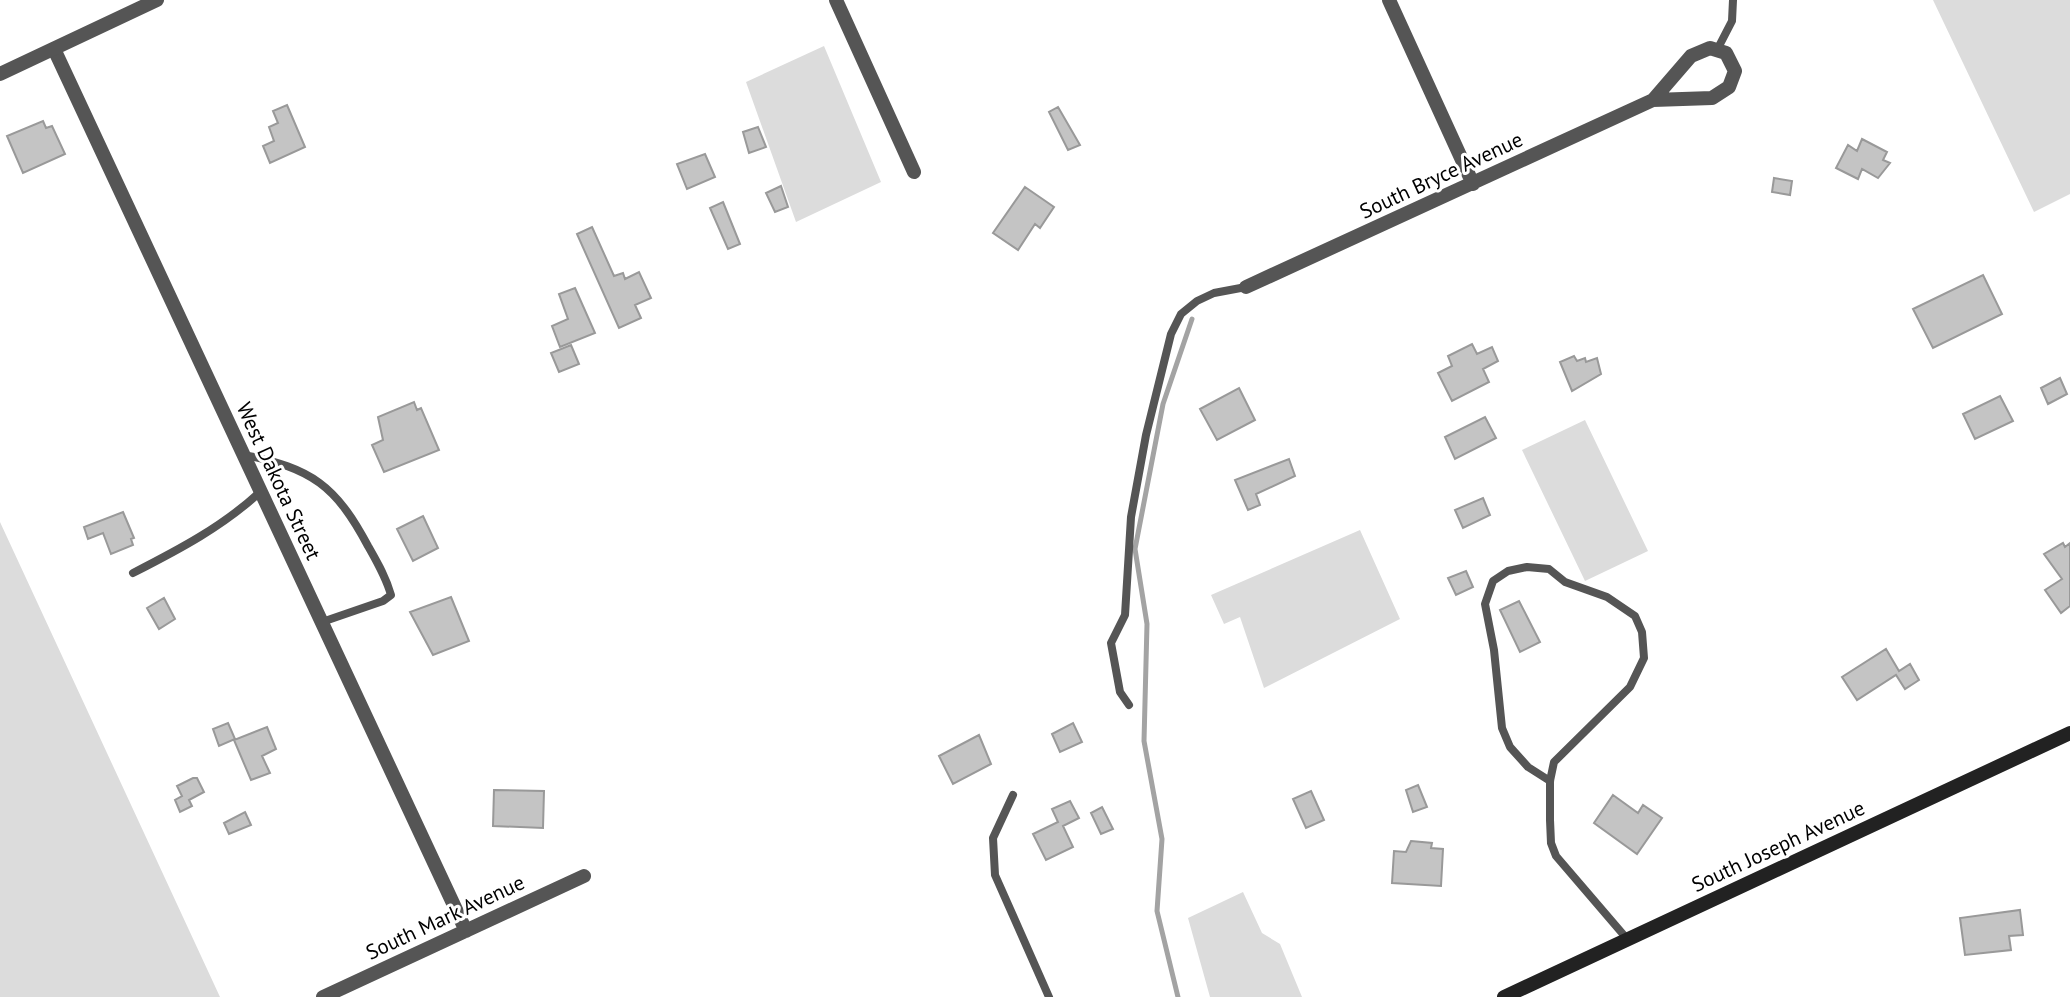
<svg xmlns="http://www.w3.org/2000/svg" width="2070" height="997" font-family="'PT Sans',sans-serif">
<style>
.green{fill:#dcdcdc}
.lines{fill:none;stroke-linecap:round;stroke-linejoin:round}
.stream{stroke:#a3a3a3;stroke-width:5}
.building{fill:#c4c4c4;stroke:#999;stroke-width:2}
.service{stroke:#555;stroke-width:8}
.minor{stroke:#555;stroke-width:14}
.tertiary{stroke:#555;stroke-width:14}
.secondary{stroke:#222;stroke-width:14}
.labels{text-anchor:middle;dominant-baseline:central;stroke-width:6;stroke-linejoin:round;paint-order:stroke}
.street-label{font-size:21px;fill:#000;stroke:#fff}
</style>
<rect width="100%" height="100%" fill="#fff"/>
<path class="green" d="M1933,0H2070V194L2034,212Z
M824,46L881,182L796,222L746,82Z
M1585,420L1648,551L1585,581L1522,450Z
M0,522L220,997H0Z
M1360,530L1400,619L1264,688L1240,617L1224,624L1211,595Z
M1243,892L1262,933L1280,944L1302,997H1210L1188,918Z"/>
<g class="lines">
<path class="stream" d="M1178,997L1157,911L1162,839L1144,741L1147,624L1135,549L1163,404L1192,319"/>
</g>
<path class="building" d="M287,105L305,147L270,163L263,146L274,141L269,127L278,123L273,111Z
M1058,107L1080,145L1068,150L1049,112Z
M43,121L46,128L52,126L65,154L23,173L7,136Z
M758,127L766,147L749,153L743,132Z
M1862,139L1887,152L1883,160L1890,163L1878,178L1862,169L1858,179L1836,168L1848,145L1857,151Z
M705,154L715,177L687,189L677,164Z
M1774,178L1792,181L1790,195L1772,192Z
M781,186L788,207L775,212L766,193Z
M1025,187L1054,207L1040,228L1035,224L1018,250L993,233Z
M723,202L740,244L728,249L710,208Z
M592,227L614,276L623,273L625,279L639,272L651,298L635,305L641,318L619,328L577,234Z
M1983,275L2002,314L1933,348L1913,309Z
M575,288L595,333L560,347L552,326L568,319L559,294Z
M1472,344L1477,354L1492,347L1498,361L1483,369L1489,382L1452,401L1438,373L1452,366L1448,356Z
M571,345L579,364L559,372L551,353Z
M1574,356L1577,361L1585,358L1586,362L1597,358L1601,374L1572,391L1560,362Z
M2060,378L2067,394L2048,404L2041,388Z
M1239,388L1255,420L1217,440L1200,409Z
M2000,396L2013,421L1975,439L1963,414Z
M414,402L417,410L421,408L439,450L384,472L372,445L383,440L378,417Z
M1485,417L1496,438L1455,459L1445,437Z
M1289,459L1295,476L1256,494L1260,505L1248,510L1235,480Z
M1483,498L1490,515L1463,528L1455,510Z
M123,512L134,538L131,539L133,545L111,554L103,533L88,539L84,527Z
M423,516L438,548L413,561L397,529Z
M2063,543L2065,547L2070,543V606L2061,613L2045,590L2062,579L2044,554Z
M1466,571L1473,587L1456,595L1448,578Z
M451,597L469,641L433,655L410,612Z
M164,598L175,619L159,629L147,608Z
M1519,601L1540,642L1520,652L1500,610Z
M1886,649L1899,671L1910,664L1919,680L1905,689L1896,675L1857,700L1842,677Z
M228,723L235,739L219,746L213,729Z
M1073,723L1082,742L1060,752L1052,734Z
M267,727L276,749L262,756L270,773L251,780L234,740Z
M979,735L991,764L953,784L939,756Z
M193,778H197L204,792L189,800L192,806L180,812L175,800L182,796L177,786Z
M1418,785L1427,807L1413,812L1406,790Z
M494,790L544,791L543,828L493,826Z
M1311,791L1324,820L1306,828L1293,799Z
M1613,795L1638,813L1643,805L1662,818L1637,854L1594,823Z
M1070,801L1079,818L1063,826L1073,847L1046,860L1033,834L1058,822L1052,809Z
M1102,807L1113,829L1101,834L1091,813Z
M245,812L251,825L229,834L224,823Z
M1411,841L1432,843L1431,848L1443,849L1441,886L1392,883L1394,851L1406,852Z
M2020,910L2023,935L2009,936L2011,950L1965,955L1960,918Z"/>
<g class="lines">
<path class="service" d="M1717,50L1732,21L1733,0
M244,455C312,468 336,486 368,546C377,562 386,577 391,595L383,601L322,622
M133,573C178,550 224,526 261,491
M1129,705L1120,692L1111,643L1125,615L1131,517L1146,435L1171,334L1181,314L1197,301L1214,293L1246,287
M1550,781L1528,767L1510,747L1502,728L1494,650L1485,604L1493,581L1508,571L1527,567L1549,569L1565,582L1607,597L1635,616L1642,632L1644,658L1630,687L1554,762L1550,781V820L1551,843L1556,856L1628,940
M1013,795L993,838L995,875L1049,997"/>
<path class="minor" d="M836,0L914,172
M1389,0L1473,184
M54,49L466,931
M1246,287L1653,100L1712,98L1729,87L1735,71L1726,53L1710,48L1691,56L1653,100
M323,997L584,876"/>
<path class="tertiary" d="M0,74L157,0"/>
<path class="secondary" d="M1504,997L2070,733"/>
</g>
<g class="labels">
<g class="street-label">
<text transform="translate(1441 175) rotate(-25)">South Bryce Avenue</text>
<text transform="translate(279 481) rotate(65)">West Dakota Street</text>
<text transform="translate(1778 846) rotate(-25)">South Joseph Avenue</text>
<text transform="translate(445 917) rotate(-25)">South Mark Avenue</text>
</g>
</g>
</svg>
